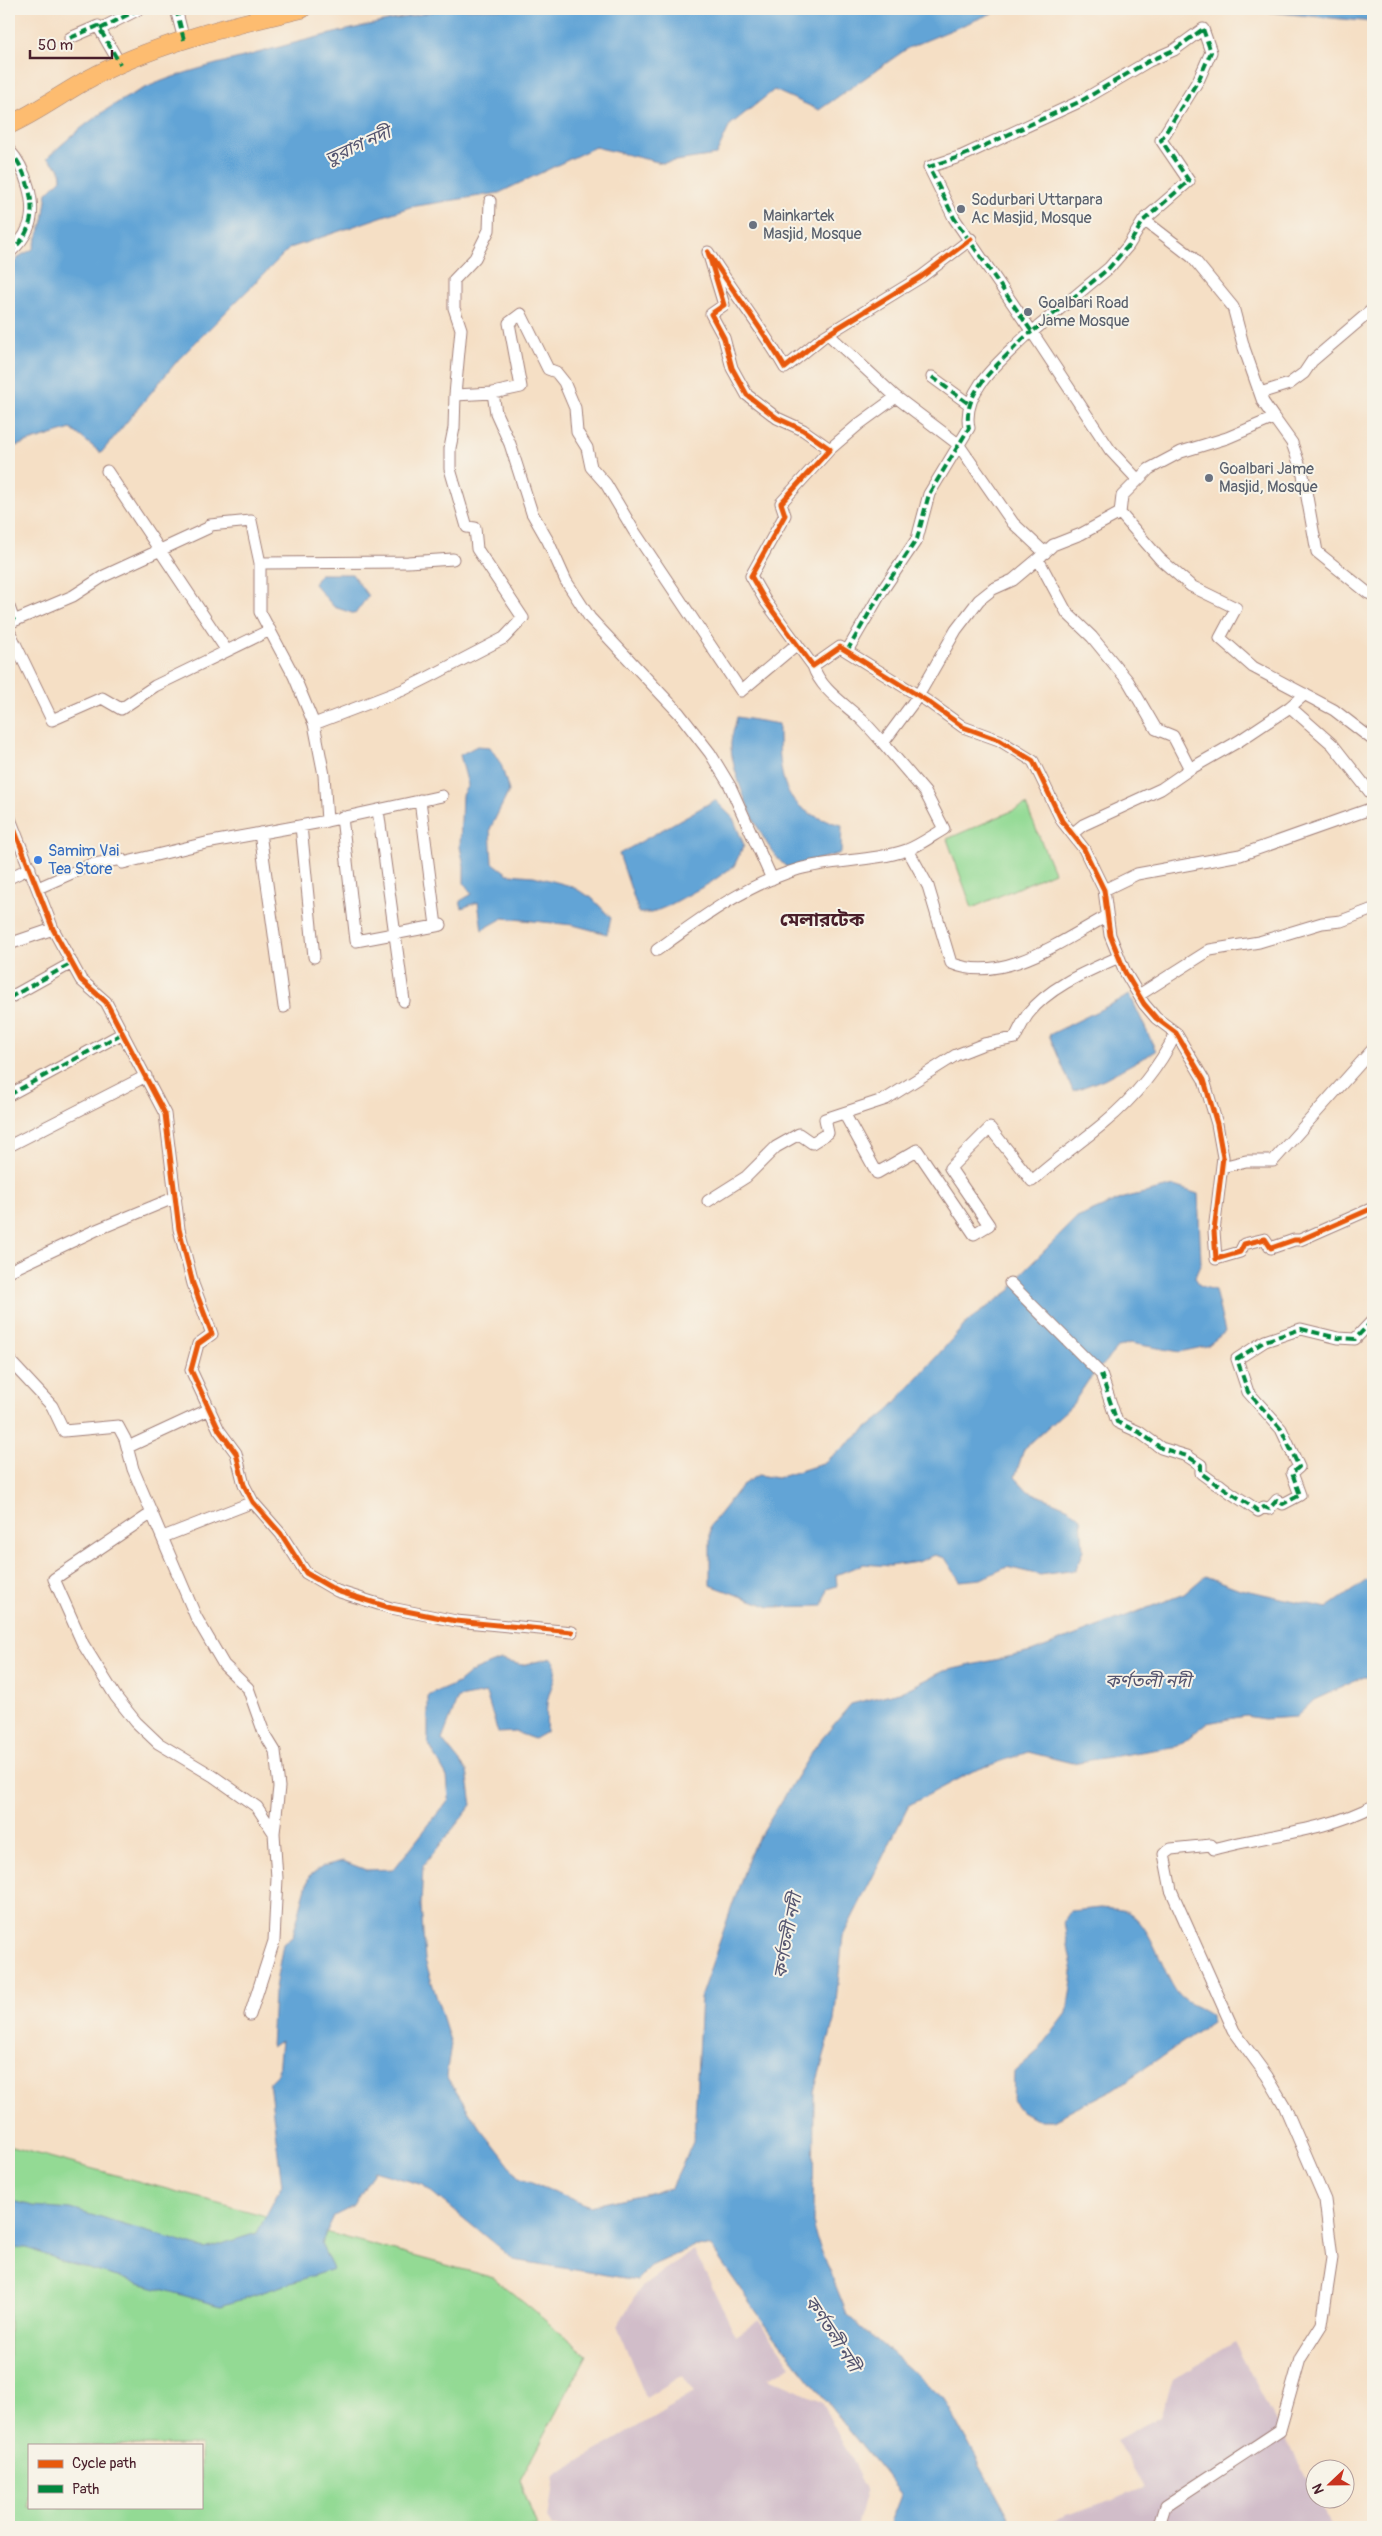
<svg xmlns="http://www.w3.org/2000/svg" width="1382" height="2536" font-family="Pangolin,'Noto Sans Bengali',sans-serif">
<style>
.industrial{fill:#d1bdc9}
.green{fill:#93da94;stroke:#6e7c60;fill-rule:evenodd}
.water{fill:#62a4d6;stroke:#566280}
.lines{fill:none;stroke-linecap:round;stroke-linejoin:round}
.minor-casing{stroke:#a07f78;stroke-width:13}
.highway-casing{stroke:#a07f78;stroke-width:19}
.minor{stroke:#fff;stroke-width:11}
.highway{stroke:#fdbc70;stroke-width:18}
.quiet{stroke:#00873e;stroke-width:4;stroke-dasharray:8 4;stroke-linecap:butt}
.cycleway-casing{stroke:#f7f3e8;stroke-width:8}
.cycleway{stroke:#e8590c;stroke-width:5}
.worship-dot{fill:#6b7280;stroke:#f7f3e8;stroke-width:2}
.shop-dot{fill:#3f7fe0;stroke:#f7f3e8;stroke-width:2}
.labels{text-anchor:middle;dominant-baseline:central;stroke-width:4;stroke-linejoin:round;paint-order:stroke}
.worship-label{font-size:16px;fill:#5b616d;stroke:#f7f3e8;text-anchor:start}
.shop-label{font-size:16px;fill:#366cbe;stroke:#f7f3e8;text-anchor:start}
.water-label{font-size:18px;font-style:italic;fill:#54546f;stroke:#f7f3e8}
.quarter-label{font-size:19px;font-weight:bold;fill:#4a1f2b;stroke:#f7f3e8}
</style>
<rect width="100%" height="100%" fill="#f7f3e8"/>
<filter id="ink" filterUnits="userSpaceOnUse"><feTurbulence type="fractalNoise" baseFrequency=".02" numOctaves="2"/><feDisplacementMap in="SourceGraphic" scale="10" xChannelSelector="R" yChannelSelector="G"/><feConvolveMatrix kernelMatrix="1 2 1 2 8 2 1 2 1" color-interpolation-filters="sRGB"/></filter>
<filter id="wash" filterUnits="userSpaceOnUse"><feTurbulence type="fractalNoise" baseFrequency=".0096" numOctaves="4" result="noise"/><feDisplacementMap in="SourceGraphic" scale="20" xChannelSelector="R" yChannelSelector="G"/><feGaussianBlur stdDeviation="1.12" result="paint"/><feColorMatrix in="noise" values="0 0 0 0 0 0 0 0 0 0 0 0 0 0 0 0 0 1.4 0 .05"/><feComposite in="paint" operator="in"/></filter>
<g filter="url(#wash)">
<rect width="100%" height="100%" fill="#f5dfc5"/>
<path class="industrial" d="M694,2250L736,2336L759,2320L791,2366L768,2378L821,2401L866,2489L856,2527H552L548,2520L554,2476L694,2393L682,2375L646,2398L617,2326L641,2287Z
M1234,2342L1332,2527H1037L1145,2488L1116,2440L1161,2416L1173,2379Z"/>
<path class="green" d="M1026,805L1054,872L972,908L947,839Z
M9,2146L494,2278L587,2355L520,2480L537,2527H9ZM29,2445H201V2507H29Z"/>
<path class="water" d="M446,9H1002L908,48L819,110L774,90L730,125L716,155L662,163L595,147L499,193L410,207L290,248L178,360L101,453L71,429L9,448V269L20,256L33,249L43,221L47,193L61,179L60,169L47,158C77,130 108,105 145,88C178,73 213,65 247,56C313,37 379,22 446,9Z
M1202,9H1373V22L1247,10Z
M320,574H352L368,596L355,614L334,607L314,584Z
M737,717L779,724C779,780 781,811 842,825L841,853L788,868C763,851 733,778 731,748C730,738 735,727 737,717Z
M477,746L490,747L501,764L509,791L490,829L492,862L508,874L534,876L571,886L592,898L611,918L607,934L573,925L503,918L482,930L478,902L462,908L460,901L472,894L464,883V865L460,847L462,795L468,785L460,755Z
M715,800L733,818L744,845L734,866L710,883L668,906L651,913H639L619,854Z
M1130,995L1156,1051L1104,1079L1073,1091L1049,1035Z
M1174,1186L1198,1194L1201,1263L1195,1277L1200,1286L1215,1290L1225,1332L1207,1346L1180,1352L1130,1343L1118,1347L1088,1381L1072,1405L1024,1449L1015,1477L1028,1491L1069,1508L1081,1518L1083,1550L1076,1570L1040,1575L1007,1567L981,1579L960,1581L945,1558L935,1555L918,1562L890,1566L863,1564L836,1575L837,1586L827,1589L823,1606L770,1607L710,1585V1526L742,1485L758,1475L777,1478L822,1464L830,1458L887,1412L969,1320L1011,1290L1022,1273L1077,1218L1123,1198Z
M1205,1576L1240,1589L1327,1608L1373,1576V1677H1364L1314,1700L1296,1717L1264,1719L1245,1716L1207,1723L1178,1746L1072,1763L1028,1752L973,1771L909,1805L843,1936L834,2021L814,2092L813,2229L847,2314L944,2399L1014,2527H895L891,2520L901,2494L770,2331L711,2247L695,2246L651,2266L637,2280L514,2260L423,2185L374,2171L354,2206L334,2216L321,2244L333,2269L221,2306L64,2262L27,2248H9V2200L33,2206L71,2209L205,2249L257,2233L282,2185L269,2082L278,2073L281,2040L271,2047L274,1993L283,1944L293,1935L309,1876L323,1866L343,1861L366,1870L394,1869L449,1799L447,1777L428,1743V1696L458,1683L471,1672L501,1660L522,1665L552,1658C561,1676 549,1686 547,1704C546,1713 547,1723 546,1732L534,1739L515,1732L498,1733L486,1693L458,1698L442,1740L467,1771L472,1805L423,1866L421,1905L425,1960L451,2044L446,2076L478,2125L519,2178L590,2206L671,2188L694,2140L701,1995L752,1849L815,1747L851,1704L903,1691L944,1671L1031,1652L1184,1594Z
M1101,1908C1109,1909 1122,1909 1128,1912C1151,1925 1161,1967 1174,1988C1185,2006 1197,2004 1211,2015V2023L1114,2089L1053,2120H1038L1022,2111L1013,2100L1014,2072L1039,2050L1067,2013L1073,1973L1064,1923L1070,1911Z"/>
</g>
<g filter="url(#ink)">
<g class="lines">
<defs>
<path id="minor" d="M176,9L184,40
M100,29L139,9
M1203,29L1211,52L1199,79L1161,140L1189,181L1144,220L1128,246L1109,268L1032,332L954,218L929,167L962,156L1081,101L1149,61L1174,50Z
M70,38L98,26L120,64
M9,150C25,167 38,205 28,228C24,239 17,246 9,253
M1144,220L1192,257L1233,307L1244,348L1263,402L1274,418
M971,239L921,277L823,337L785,368C762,328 733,292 708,252L724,305L711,314L724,338L732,368L747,395L777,418L803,430L830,449L781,503L785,515L751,576L766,602L813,666L840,647L927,701L963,727L999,740L1033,761L1062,821L1084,849L1104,890L1110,935L1125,972L1144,1004L1156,1018L1176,1033L1204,1080L1217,1124L1223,1157L1214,1231L1216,1259L1240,1252L1244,1244L1265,1239L1271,1248L1294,1240H1300L1373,1208
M828,334L896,397L958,444L1013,523L1045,553
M932,377L969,404
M493,393L496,413L510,444L532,513L548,541L566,581L590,618L679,713L710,753L730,786L772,879
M1260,393L1289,384L1304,373L1312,361L1373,309
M455,395L461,329L454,308V280L475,258L489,230L490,201
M830,449L859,424L896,397
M107,471L227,651
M1120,513L1081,534L1053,545L1038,559L1067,613L1092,637L1128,681L1156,729L1173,736L1190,769
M260,563L408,562L453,559
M1373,595L1368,593L1317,552L1303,475L1292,443L1274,418L1227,438L1181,452L1149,469L1122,496L1120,513L1160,559L1191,586L1236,608L1220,638L1253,667L1334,710L1373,740
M9,607L14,621
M9,623L73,596L104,576L208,528L210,525L251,521L260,563V612L294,676L314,724L324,775L327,821
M9,631L52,720L102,698L121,709L155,686L270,630
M847,651L882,591L917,539L929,494L969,428C961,390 1003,359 1027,335L1032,332L1110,450L1138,480
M813,666C821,690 844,703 862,720C869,727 876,735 883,743L918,696L956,630L979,600L993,589L1013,580L1038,559
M1305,694L1290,707L1333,745L1373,796
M314,724L403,690L431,676L504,638L523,618L477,549L475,528L467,527L450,469V448L454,428L455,395L493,393L521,387L509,323L521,314L548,369L556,372L564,382L575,408L577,432L587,448L591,467L606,484L634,531L741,691L797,644
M420,800L436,926
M378,810L404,1001
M9,816L53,929L81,980L106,1002L165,1114L179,1229L193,1284L212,1334L198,1344L191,1370L219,1430L236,1453L244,1485L253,1502L281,1534L306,1573L337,1591L391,1608L456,1621L572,1632
M342,817L356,941L441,925
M301,826L314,957
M260,833L284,1007
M1072,834L1083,825L1161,789L1190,769L1239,741L1290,707
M908,850L928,886L951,963C1002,985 1063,940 1107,916
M9,878L30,868
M38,888L90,865L121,859L123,863L206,843L327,821L442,796
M1104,890L1137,874L1240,855L1373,808
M9,944L53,929
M657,950C701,918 745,885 799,869C834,859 872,862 907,850C920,845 932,836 944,829L925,792L883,743
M1139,995L1210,950L1259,942L1322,923L1341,921L1373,909
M9,998L72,963
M9,1095L123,1033
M844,1113L877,1173L917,1150L974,1234L989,1225L950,1168L990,1128L1032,1181C1055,1160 1080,1143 1104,1123C1134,1098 1159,1068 1176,1033
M9,1146L146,1076
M1222,1167L1246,1161H1273L1373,1049
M708,1201L746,1177L776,1147L799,1134L812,1143L828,1133L825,1119L886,1099L956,1055L984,1044L1015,1038C1019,1030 1023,1021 1028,1014C1050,986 1088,971 1119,957
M9,1271L94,1231L176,1197
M1010,1283L1101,1374L1117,1422L1139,1432L1161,1448L1187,1456L1201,1465V1473L1216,1484H1219C1232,1495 1245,1501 1258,1511L1264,1507L1269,1509L1277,1500L1283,1504L1300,1495L1292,1473L1299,1467L1281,1429L1248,1392L1237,1359L1265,1341L1301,1329L1338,1338L1355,1339L1373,1320
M9,1360L52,1406L64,1431L118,1426L125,1439L133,1469L196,1617L224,1665L248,1688L264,1733L275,1751L279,1787L274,1833L277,1878L274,1941L250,2015
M128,1447L210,1409
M152,1513L54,1579L83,1644L116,1697L136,1722L158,1743L213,1776L257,1807L274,1833
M163,1537L253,1502
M1162,2527L1160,2522L1165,2506L1280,2430L1300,2359L1322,2324L1332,2258L1325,2200L1284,2105L1267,2076L1234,2031L1171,1890L1164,1854L1171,1849L1211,1845L1214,1849C1265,1835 1327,1831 1373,1806"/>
<path id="highway" d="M9,125C40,111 68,89 98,74C162,42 233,25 302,9"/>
</defs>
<use href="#minor" class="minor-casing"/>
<use href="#highway" class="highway-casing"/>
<use href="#minor" class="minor"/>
<use href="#highway" class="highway"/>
<path class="quiet" d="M176,9L184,40
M100,29L139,9
M1203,29L1211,52L1199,79L1161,140L1189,181L1144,220L1128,246L1109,268L1032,332L954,218L929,167L962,156L1081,101L1149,61L1174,50Z
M70,38L98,26L120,64
M9,150C25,167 38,205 28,228C24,239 17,246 9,253
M932,377L969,404
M9,607L14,621
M847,651L882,591L917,539L929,494L969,428C962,397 989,373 1009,353C1017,346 1023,337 1032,332
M9,998L72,963
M9,1095L123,1033
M1101,1374L1117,1422L1139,1432L1161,1448L1187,1456L1201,1465V1473L1216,1484H1219C1232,1495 1245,1501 1258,1511L1264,1507L1269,1509L1277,1500L1283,1504L1300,1495L1292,1473L1299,1467L1281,1429L1248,1392L1237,1359L1265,1341L1301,1329L1338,1338L1355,1339L1373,1320"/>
<defs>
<path id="cycleway" d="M971,239L921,277L823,337L785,368C762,328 733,292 708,252L724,305L711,314L724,338L732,368L747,395L777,418L803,430L830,449L781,503L785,515L751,576L766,602L813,666L840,647L927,701L963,727L999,740L1033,761L1062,821L1084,849L1104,890L1110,935L1125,972L1144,1004L1156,1018L1176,1033L1204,1080L1217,1124L1223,1157L1214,1231L1216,1259L1240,1252L1244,1244L1265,1239L1271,1248L1294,1240H1300L1373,1208
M9,816L53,929L81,980L106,1002L165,1114L179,1229L193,1284L212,1334L198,1344L191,1370L219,1430L236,1453L244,1485L253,1502L281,1534L306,1573L337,1591L391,1608L456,1621L572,1632"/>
</defs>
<use href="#cycleway" class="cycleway-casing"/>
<use href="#cycleway" class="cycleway"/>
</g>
</g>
<g class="worship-dot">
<circle cx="961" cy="209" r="5"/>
<circle cx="753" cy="225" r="5"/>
<circle cx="1028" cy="312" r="5"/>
<circle cx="1209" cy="478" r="5"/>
</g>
<circle class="shop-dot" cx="38" cy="860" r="5"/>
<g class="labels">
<g class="worship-label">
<text x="971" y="200">Sodurbari Uttarpara<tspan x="971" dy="18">Ac Masjid, Mosque</tspan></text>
<text x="763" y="216">Mainkartek<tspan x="763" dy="18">Masjid, Mosque</tspan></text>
<text x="1038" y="303">Goalbari Road<tspan x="1038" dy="18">Jame Mosque</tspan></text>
<text x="1219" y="469">Goalbari Jame<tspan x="1219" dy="18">Masjid, Mosque</tspan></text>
</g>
<g class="shop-label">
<text x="48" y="851">Samim Vai<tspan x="48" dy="18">Tea Store</tspan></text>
</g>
<g class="water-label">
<text transform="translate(358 146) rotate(-24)">তুরাগ নদী</text>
<text x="1148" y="1681">কর্ণতলী নদী</text>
<text transform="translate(788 1936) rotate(-79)">কর্ণতলী নদী</text>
<text transform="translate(832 2334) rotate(57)">কর্ণতলী নদী</text>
</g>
<g class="quarter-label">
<text x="822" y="920">মেলারটেক</text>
</g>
</g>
<rect width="1382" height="2536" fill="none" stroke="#f7f3e8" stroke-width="30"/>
<rect x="28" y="2444" width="175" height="65" fill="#f7f3e8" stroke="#b29e9c"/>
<rect x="38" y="2460" width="25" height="8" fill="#e8590c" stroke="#b29e9c"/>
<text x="72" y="2468" font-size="15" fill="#4a1f2b">Cycle path</text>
<rect x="38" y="2485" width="25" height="8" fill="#00873e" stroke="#b29e9c"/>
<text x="72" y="2494" font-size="15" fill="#4a1f2b">Path</text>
<g transform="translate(1330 2484) rotate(248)"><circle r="24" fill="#f7f3e8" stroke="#b29e9c"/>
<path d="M0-4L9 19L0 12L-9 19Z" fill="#c8321e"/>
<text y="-8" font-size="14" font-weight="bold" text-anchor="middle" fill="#4a1f2b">N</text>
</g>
<path d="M30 50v8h82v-8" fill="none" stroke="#4a1f2b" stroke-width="2.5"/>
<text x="38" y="50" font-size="15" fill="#4a1f2b" stroke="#f7f3e8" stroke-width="4" paint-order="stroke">50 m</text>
</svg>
